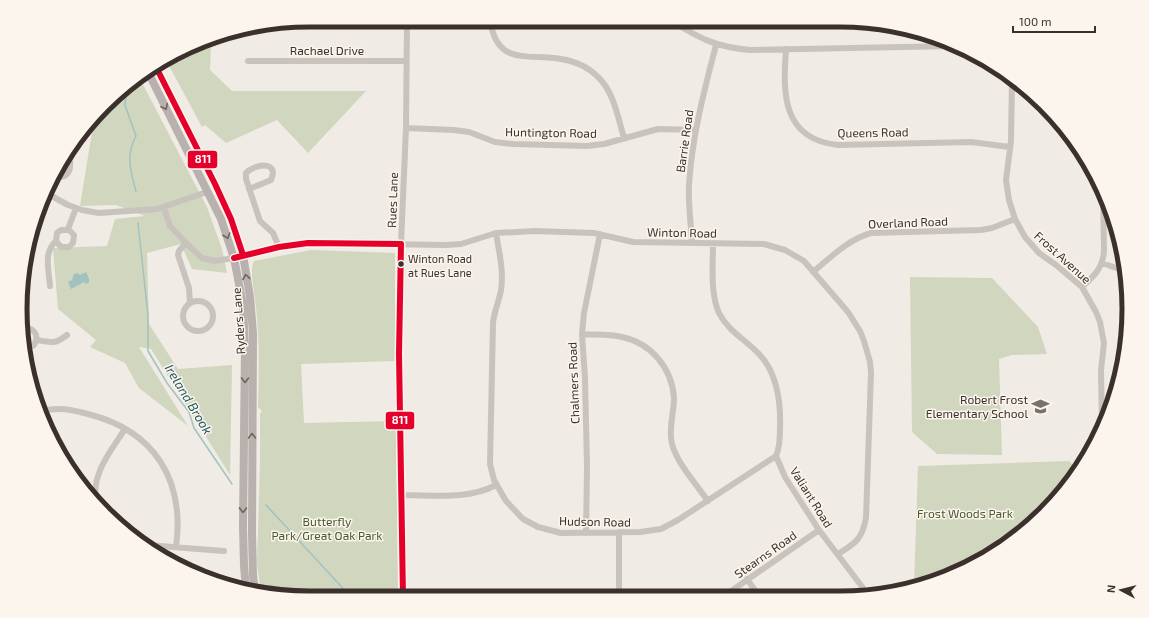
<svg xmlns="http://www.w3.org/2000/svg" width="1149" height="618" font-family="'Exo 2',sans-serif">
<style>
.green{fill:#d1d6bf}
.water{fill:#a1c2c1}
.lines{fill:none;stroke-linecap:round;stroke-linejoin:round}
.stream{stroke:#a1c2c1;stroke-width:1.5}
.minor{stroke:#c9c3be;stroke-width:6}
.major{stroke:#b8b1ad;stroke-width:8}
.bus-1-casing{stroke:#fbf5ee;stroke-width:9}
.bus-1{stroke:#e4002b;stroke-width:6}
.oneway{stroke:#6d645f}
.bus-dot{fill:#3b302b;stroke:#fbf5ee;stroke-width:1.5}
.labels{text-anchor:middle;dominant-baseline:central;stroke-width:3;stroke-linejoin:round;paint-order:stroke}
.bus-label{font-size:11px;fill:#3b302b;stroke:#fbf5ee;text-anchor:start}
.street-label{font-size:12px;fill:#3b302b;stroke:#fbf5ee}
.poi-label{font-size:12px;fill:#3b302b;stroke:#fbf5ee;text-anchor:end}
.park-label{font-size:12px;fill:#4a5a2e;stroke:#fbf5ee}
.water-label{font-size:13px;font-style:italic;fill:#1f5a5e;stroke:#fbf5ee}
.rim{fill:none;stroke:#3b302b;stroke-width:5}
.line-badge{stroke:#fbf5ee;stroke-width:1.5}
.badge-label{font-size:11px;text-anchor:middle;font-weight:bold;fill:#fff}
</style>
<rect width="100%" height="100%" fill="#f0ebe5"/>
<path class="green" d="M216,35H219L211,43L210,70L232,91H366L308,153L277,120L226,143L205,125L202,127L167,62Z
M139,77L207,207L222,249L227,273L192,269L181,244L147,253L149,324L178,369L232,365L230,475L151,349L139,347L188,426L139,388L125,363L90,347L96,340L58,309L53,248L107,246L115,219L145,216L116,205L80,206L92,132L88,128L133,80Z
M311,250L395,253V361L301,364L304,423L396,421L398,597H290L261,593L257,564L260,463V414L262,411L258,407C259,368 260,330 254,292C253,284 250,268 254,261Z
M910,277L992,278L1038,327L1047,354L1012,355L999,359L1002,455L937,454L912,432Z
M1069,461L1078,470L1057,500L1001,549L933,583L914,587L918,466Z"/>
<path class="water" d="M86,272L89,279V282L86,284L84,282L71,289L68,282L72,280L74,274L77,273L80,275Z"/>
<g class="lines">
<path class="stream" d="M127,87L125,105L136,136C125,157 131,171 136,192
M138,223L148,315V351L167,383L189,412L194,428L232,484
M266,505L351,597"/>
<path class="minor" d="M490,20C497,67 528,53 561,59C575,61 588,67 598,77C614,92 618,118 624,138
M670,20C699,38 715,47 750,50L954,46
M786,49C783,92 781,139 838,145L971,142L1010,147
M248,61H406
M1012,78L1011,141L1006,180L1009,200L1015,219L1025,237L1039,253L1056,265L1082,287L1096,312L1100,322L1104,343L1101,370L1102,428
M406,128L454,130L469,132L495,142L513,144L587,146L604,144L658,129L696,130
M56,177C75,179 70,160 69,148
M249,189L271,180C280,160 254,164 246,173V179L260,221L273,233L279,247
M48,194L68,205L82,210L99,213L157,209L207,192
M164,208L170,226L186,243L202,258L215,261L227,259L279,247L308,243L446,245L461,244L496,233L535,231L594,233L633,242L764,244L785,250L804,261L848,312L860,331L864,341L870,362L871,373L866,518C862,539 856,543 838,554
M68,229L76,208
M496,233C499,252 504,271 501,290C499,301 494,312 493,323L490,464L494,480L506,501L523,519L538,527L561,533L640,532L661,529L678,520L776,456
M186,243L179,251L178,255L189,288L190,303
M692,243C691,224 688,204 689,185C692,137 704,91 716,45
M713,243C713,265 710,293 719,313C728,331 746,340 759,354C778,374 781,403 780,429C780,438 780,447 776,456L785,477L819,530L863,588L865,596
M1102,263L1125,271
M813,272C831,257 849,239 871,233L981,230L992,228L1015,219
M50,286C49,271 43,252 56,241L57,233L61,230H69L74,235L73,243L69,247H61L56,241
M1082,287C1094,276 1103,268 1104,251L1103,190
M183 316a15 15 0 1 1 30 0a15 15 0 1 1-30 0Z
M21,326C32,328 41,333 34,345L26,349
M582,334C595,335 609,334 622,337C651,343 672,368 674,398C674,414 668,428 672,444C677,463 696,484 708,501
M36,340C52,342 54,345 67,335
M40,412C56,406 73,410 88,414C155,431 185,480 176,547
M401,495C433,495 468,500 496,485
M96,503C91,474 110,452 125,429
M619,532V596
M586,533L587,467L585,378L582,334L584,313L600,234
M147,545L224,551
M747,579L759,596
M865,593L883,594
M724,596L819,530
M403,597L399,354L401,244L406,128L407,20"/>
<path class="major" d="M156,67L215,184L231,219L243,255L250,297L253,333L252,533L253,576L255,592
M148,72L221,219L234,258L243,305L245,347L243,526L244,566L246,590"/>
<defs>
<path id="bus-1" d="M156,67L215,184L231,219L243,255
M401,244L399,354L403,597
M234,258L279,247L308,243L401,244"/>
</defs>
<use href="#bus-1" class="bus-1-casing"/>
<use href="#bus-1" class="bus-1"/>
</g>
<defs><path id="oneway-chevron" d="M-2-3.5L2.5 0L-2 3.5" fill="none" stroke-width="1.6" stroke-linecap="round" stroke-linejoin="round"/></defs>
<g class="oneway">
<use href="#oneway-chevron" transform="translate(165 107) rotate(64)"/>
<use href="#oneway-chevron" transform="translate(227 236) rotate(71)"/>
<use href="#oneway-chevron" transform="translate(246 277) rotate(-99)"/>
<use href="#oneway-chevron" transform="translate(245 380) rotate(91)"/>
<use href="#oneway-chevron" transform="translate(252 436) rotate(-90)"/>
<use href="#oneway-chevron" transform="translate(243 510) rotate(91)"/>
</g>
<defs>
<symbol id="school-bare" viewBox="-9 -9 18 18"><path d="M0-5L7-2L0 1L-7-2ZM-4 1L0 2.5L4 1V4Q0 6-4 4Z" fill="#7a716c" stroke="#fbf5ee" stroke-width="2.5" paint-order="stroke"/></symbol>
</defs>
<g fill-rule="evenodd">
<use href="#school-bare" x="1028" y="394" width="25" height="25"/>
</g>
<circle class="bus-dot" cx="401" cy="264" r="3.5"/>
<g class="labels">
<g class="bus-label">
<text x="408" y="258">Winton Road<tspan x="408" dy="14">at Rues Lane</tspan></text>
</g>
<g class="street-label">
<text x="327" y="50">Rachael Drive</text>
<text transform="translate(551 132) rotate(1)">Huntington Road</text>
<text transform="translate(873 132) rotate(-1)">Queens Road</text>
<text transform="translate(684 141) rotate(-82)">Barrie Road</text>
<text transform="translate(392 200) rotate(-88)">Rues Lane</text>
<text transform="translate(908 222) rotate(-2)">Overland Road</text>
<text transform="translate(682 232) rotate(1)">Winton Road</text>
<text transform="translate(1063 257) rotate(42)">Frost Avenue</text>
<text transform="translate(238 321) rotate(-94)">Ryders Lane</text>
<text transform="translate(573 383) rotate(-92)">Chalmers Road</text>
<text transform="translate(812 497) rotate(58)">Valiant Road</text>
<text transform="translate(595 521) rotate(1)">Hudson Road</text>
<text transform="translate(765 554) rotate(-35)">Stearns Road</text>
</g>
<g class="poi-label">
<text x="1028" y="399">Robert Frost<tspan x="1028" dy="14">Elementary School</tspan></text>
</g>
<g class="park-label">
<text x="965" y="513">Frost Woods Park</text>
<text x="327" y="521">Butterfly<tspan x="327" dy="14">Park/Great Oak Park</tspan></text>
</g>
<g class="water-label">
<text transform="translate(189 399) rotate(59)">Ireland Brook</text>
</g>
</g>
<path d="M0 0H1149V618H0ZM309 27H840A282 282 0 0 1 1122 309V309A282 282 0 0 1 840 591H309A282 282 0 0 1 27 309V309A282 282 0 0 1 309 27Z" fill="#fbf5ee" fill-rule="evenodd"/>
<path class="rim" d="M309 27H840A282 282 0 0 1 1122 309V309A282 282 0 0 1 840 591H309A282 282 0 0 1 27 309V309A282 282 0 0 1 309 27Z"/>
<g class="line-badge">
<rect x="187" y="150" width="31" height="19" rx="4" fill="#e4002b"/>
<rect x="385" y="411" width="30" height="19" rx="4" fill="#e4002b"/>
</g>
<g class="badge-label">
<text x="203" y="163">811</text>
<text x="400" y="424">811</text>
</g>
<g transform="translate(1121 590) rotate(277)" stroke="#fbf5ee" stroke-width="3" paint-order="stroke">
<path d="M0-3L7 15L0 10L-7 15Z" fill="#3b302b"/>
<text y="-6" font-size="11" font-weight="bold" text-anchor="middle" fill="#3b302b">N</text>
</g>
<path d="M1013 26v6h82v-6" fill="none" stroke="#3b302b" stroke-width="2"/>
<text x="1019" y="26" font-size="12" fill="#3b302b" stroke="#fbf5ee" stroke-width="3" paint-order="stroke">100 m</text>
</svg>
